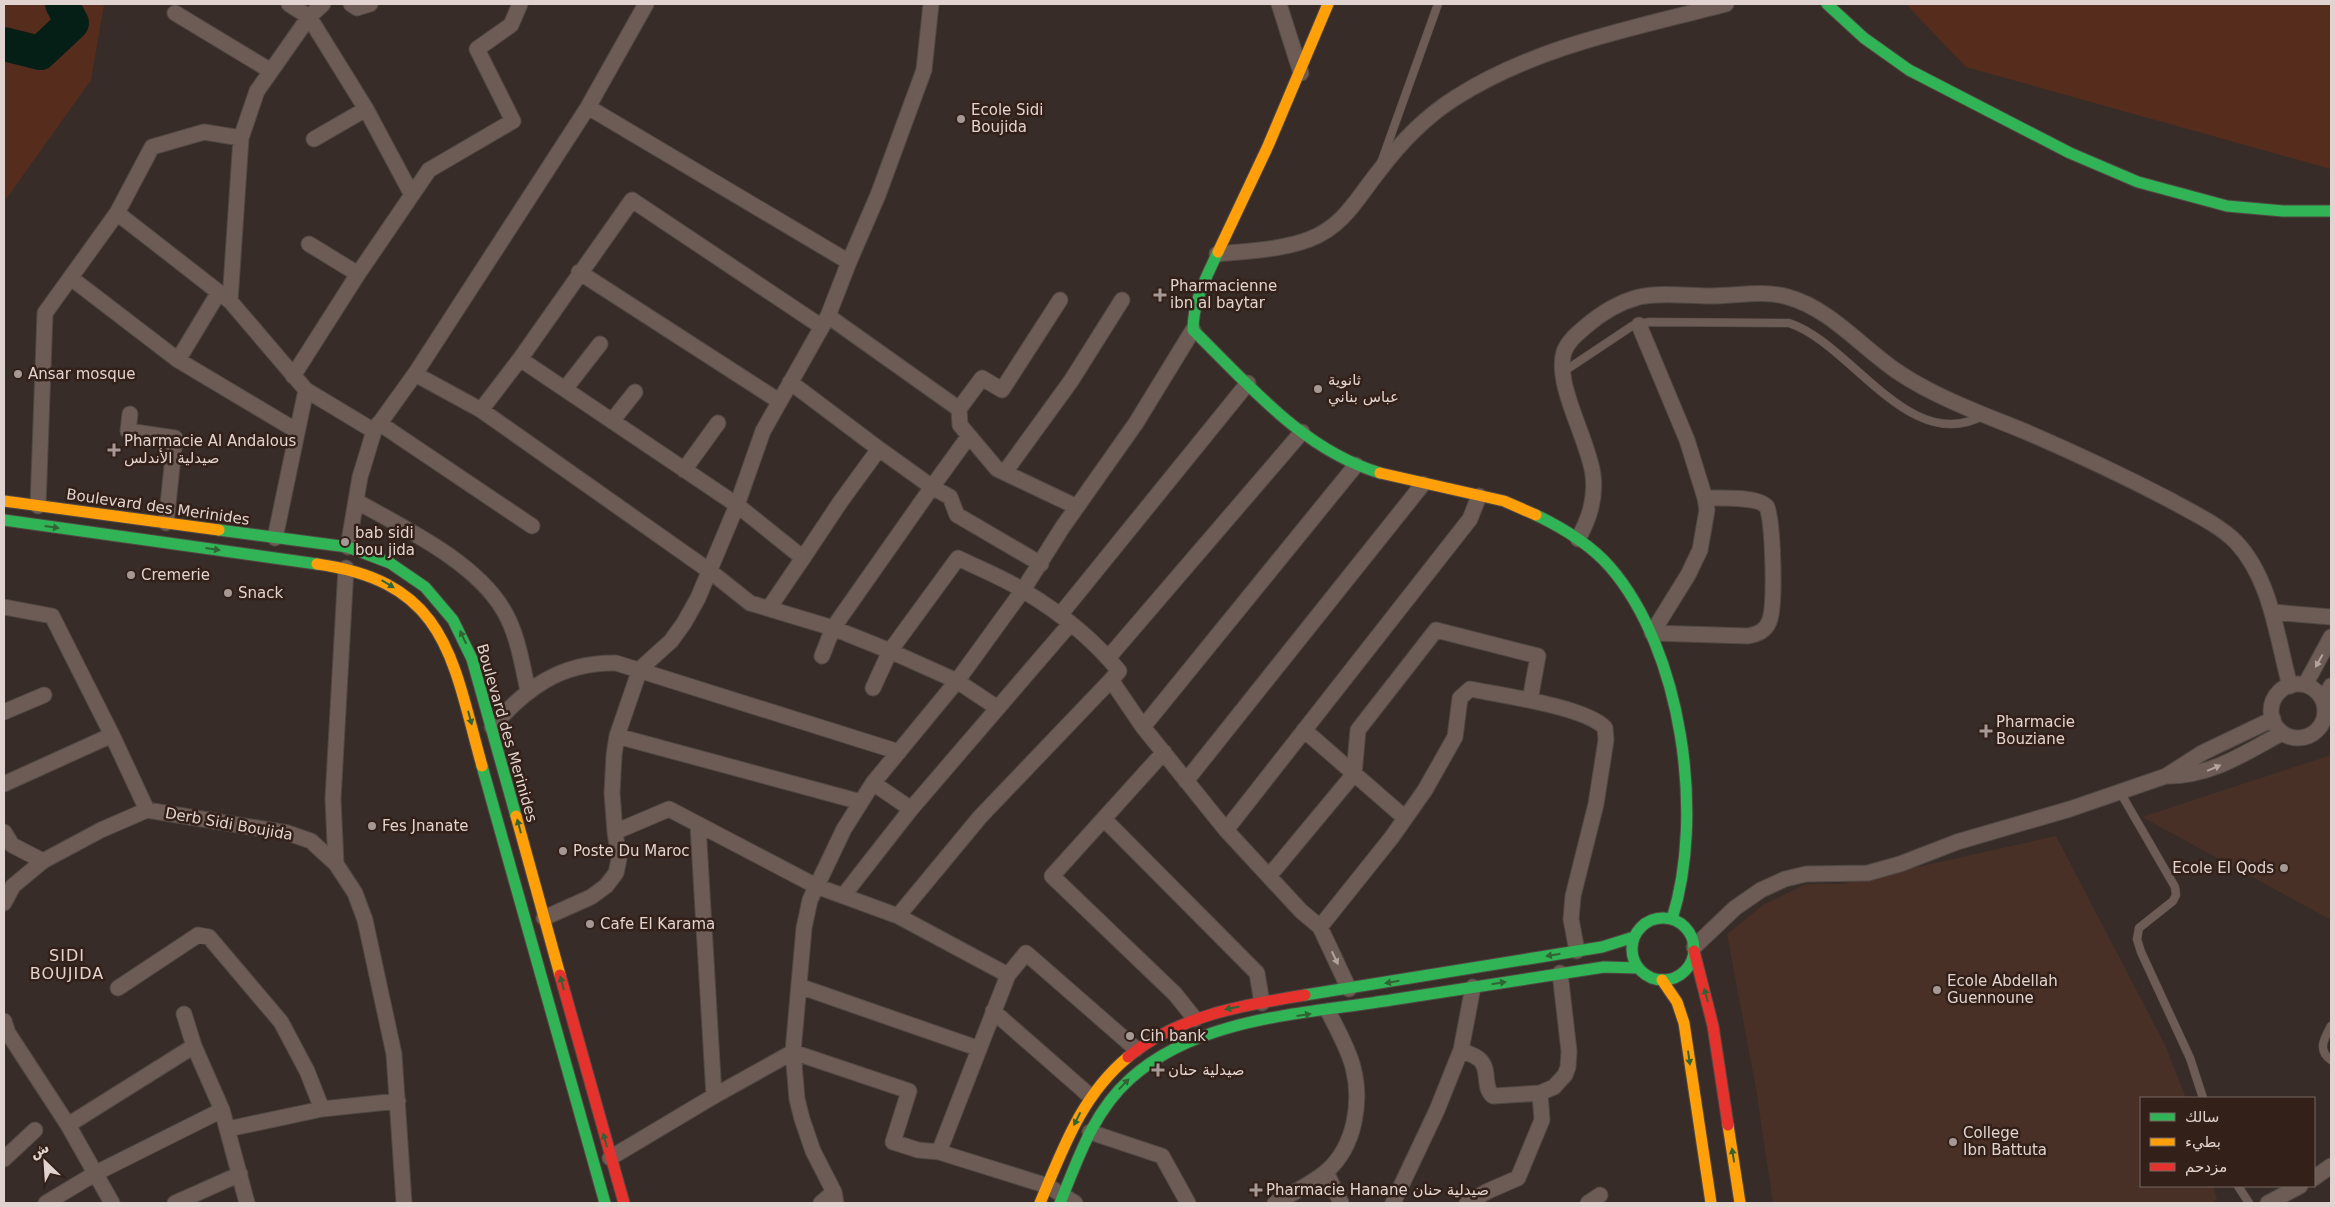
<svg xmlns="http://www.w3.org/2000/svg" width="2335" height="1207" font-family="'DejaVu Sans',Cairo,sans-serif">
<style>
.built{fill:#483027}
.green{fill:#562d1d}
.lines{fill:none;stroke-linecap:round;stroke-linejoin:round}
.river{stroke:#051f16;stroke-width:34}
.lane-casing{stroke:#514844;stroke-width:9}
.street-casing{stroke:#514844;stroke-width:17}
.fast-casing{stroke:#514844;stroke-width:13}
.slow-casing{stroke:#514844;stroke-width:13}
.jam-casing{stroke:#514844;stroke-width:13}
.lane{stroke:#6d5c55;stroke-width:8}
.street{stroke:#6d5c55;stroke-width:15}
.fast{stroke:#30b455;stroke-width:11}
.slow{stroke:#ff9f0a;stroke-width:11}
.jam{stroke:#e5322d;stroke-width:11}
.oneway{fill:#326334}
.oneway2{fill:#b3a39e}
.poi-dot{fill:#a69995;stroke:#332019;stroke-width:2}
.labels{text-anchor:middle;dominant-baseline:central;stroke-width:5;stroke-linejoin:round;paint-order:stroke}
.poi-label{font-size:15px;fill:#e1d3cf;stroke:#332019;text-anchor:start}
.street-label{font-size:15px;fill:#e1d3cf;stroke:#332019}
.neighbourhood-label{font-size:16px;letter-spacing:1px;fill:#e1d3cf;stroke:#332019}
</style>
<rect width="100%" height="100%" fill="#372c28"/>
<path class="built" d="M2331,755V920L2142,817Z
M2056,836L2165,1045L2186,1098H2141V1186H2213L2217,1199L2212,1203H1773L1756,1089L1727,934L1763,905L1806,884H1841Z"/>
<path class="green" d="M4,4H104L91,80L4,202Z
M1906,4H2331V169L1966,67Z"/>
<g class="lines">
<path class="river" d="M4,44L40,53L72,23L62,4"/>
<defs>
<path id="lane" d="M1382,160L1438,4
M1563,372L1632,326L1649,322L1789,323C1851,343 1910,457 1984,415
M2120,792L2175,887L2176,895L2173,901L2139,928L2137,939L2141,952L2190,1058L2203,1098
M2331,1026C2324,1039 2317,1050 2331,1060
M2238,1186L2249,1203"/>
<path id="street" d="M289,4L309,17L366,109L412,195
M323,4L309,17L257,91L241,138L230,301L306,390L374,431
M351,4L357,8L370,4
M1279,4L1301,73
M175,13L271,71
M588,107L849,262L878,195L924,70L931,4
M314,139L366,109
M117,213L230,301
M309,244L358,274
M1217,254C1248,251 1281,250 1310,239C1344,226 1358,197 1379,171C1400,143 1425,117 1455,98C1536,46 1634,28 1726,4
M579,272L779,401
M71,278L178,360L297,431
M828,316L959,409L960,425L997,469L1077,507
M1639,325L1687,440L1705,498L1707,510L1700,550L1688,575L1652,633L1748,636C1758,634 1765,631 1769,622C1776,606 1773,524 1767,507C1758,496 1720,498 1705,498
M520,359L737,505L803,558L841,501L879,449L932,487L833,628L822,656
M178,360L219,292
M415,374L481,410L711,572L750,603L833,628L890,651L957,681L996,707
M293,376L358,274L429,170L513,121L477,49L511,25L520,4
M790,382L879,449
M565,389L600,344
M959,409L982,378L1002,390L1060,300
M481,410L520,359L632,200L822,327
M130,414L128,431L175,438L166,523
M612,421L635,392
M379,423L532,526
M969,436L932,487L950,497L957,515L1041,564
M684,470L718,423
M1005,472L1071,381L1122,300
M356,501C404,528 476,562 504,611C518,635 522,664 528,691
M38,506L45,313L117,213L152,147L204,132L241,138
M275,538L306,390
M1578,539C1589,519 1596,499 1593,475C1589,441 1554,384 1564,352C1568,341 1577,334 1585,327C1600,314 1620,302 1639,297C1662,292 1687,296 1711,296C1736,296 1764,290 1788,297C1831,309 1862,348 1898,372C1935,397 1982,414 2024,431C2073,452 2122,475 2170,500C2191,512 2218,524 2236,542C2271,579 2277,638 2290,686
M348,547L360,477L374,431L415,374L588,107L646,4
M4,607L52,616L112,735L147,810
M769,608L803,558
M2272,612L2331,617
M1060,615L1248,383
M1108,658L1302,432
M2271 711a27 27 0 1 1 54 0a27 27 0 1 1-54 0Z
M2305,685L2331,637
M873,688L890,651L958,558C980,569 1004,578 1024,591C1059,612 1094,640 1119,671L1111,680L1143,727L1226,830L1301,911L1320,927L1349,989
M2323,701L2331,686
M4,712L44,695
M492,727C526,688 561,662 616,663L899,752
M1143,727L1356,465
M1304,730L1405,818
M617,736L861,802
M1164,752L1052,876L1175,994L1195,1019
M2166,776C2210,777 2245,753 2282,733
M1186,781L1423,484
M873,783L911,809
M4,784L112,735
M1104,819L1257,973L1262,1003
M1226,830L1470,519L1479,496
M4,832L12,845L43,861
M615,832L669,809L816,886L898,916L1008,975L939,1152L1048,1186L1075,1203
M336,864L333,799L346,568
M1270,875L1354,774L1358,730L1436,630L1538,656L1530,700
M843,896L911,809L1070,624
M4,903L13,886L43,861L101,830L147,810L288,833L311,841L336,864L355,893L365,920L394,1054L404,1203
M898,916L980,817L1111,680
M544,918L591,897L606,886L616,873L619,859L615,832L612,793L614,755L617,736L640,669L671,641L684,623L698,598L737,505L763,431L828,316L849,262
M1320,927L1392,837L1425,790L1455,737L1460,698L1470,689C1500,695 1586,707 1605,728L1606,740L1596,804L1573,896L1571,919L1577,951
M1694,947L1735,908L1761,890L1785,879L1806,874L1868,873L1900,864L1957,842L2070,809L2166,776L2202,753L2273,719
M1008,975L1026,953L1136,1049
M799,986L977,1048
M118,988L198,935L209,937L281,1022L307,1071L322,1109
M993,1011L1090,1096
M184,1014L194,1046L222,1110L247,1203
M4,1021L8,1033L68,1125L112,1203
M1461,1050C1467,1053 1474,1055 1479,1059C1491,1069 1482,1087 1493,1096L1540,1093L1554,1087L1565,1075L1568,1067L1569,1051L1560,973
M714,1096L793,1052L909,1091L893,1142L918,1150L939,1152
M68,1125L194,1046
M228,1129L322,1109L398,1101
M1090,1132L1162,1156L1188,1203
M610,1158L714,1096L698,825
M4,1159L35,1130
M1326,1172L1341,1203
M2314,1178L2331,1166
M46,1203L96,1173L222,1110
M175,1203L240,1174
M821,1203L834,1192
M836,1203L834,1192L813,1151L802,1119L797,1099L793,1052L804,928L810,900L844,829L873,783L957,681L1023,590L1062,528L1136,423L1193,330
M1275,1203C1292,1193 1312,1184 1327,1171C1355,1146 1362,1102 1353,1067C1348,1048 1337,1029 1328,1011
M1393,1203L1437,1110L1461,1050L1473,987
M1467,1203L1488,1191L1518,1178L1542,1120L1540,1093
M1588,1203L1600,1195
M2268,1203L2300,1186"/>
<path id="fast" d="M1827,4L1864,38L1909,70L2070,153L2138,182L2227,206L2283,211H2331
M1218,252C1206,278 1193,301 1193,330C1249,385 1303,450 1380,473
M1536,515C1563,528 1590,544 1610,567C1682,650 1705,815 1672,919
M4,520L317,564
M219,530L348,547L390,563L425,587L453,620L472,659L516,816
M482,766L605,1203
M1632 949a31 31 0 1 1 62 0a31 31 0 1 1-62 0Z
M1305,995L1602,947L1634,937
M1060,1203C1078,1159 1093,1112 1130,1079C1198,1017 1304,1014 1391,1000C1462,989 1533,978 1604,967L1638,968"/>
<path id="slow" d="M1218,252L1268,146L1328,4
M1380,473L1504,501L1536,515
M4,501L219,530
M317,564C447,582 452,658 482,766
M516,816L560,975
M1662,980L1677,1002L1684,1023L1711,1203
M1728,1125L1740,1203
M1040,1203C1063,1149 1081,1096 1128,1057"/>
<path id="jam" d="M1694,951L1713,1026L1728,1125
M560,975L624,1203
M1128,1057C1177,1016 1243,1005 1305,995"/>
</defs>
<use href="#lane" class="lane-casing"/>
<use href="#street" class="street-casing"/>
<use href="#fast" class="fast-casing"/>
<use href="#slow" class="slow-casing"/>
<use href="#jam" class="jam-casing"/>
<use href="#lane" class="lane"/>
<use href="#street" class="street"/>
<use href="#fast" class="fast"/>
<use href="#slow" class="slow"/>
<use href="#jam" class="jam"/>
</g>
<defs><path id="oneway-solid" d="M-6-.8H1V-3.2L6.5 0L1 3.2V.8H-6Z" transform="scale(1.25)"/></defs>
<g class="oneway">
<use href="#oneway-solid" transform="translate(52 527) rotate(8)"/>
<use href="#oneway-solid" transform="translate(213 549) rotate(8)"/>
<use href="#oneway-solid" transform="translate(388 584) rotate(31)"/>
<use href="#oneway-solid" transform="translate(463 637) rotate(-115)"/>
<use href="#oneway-solid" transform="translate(470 718) rotate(75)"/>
<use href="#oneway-solid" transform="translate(519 826) rotate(-105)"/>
<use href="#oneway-solid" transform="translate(1553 955) rotate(171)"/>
<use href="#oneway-solid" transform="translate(1392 982) rotate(170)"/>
<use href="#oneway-solid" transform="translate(562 983) rotate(-105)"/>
<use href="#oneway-solid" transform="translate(1499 983) rotate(-9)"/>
<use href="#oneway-solid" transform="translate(1706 995) rotate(-105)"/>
<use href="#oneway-solid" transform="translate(1232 1008) rotate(168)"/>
<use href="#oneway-solid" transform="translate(1304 1015) rotate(-8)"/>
<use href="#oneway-solid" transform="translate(1689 1058) rotate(82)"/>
<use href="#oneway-solid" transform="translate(1124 1084) rotate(-46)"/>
<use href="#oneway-solid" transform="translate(1077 1119) rotate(117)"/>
<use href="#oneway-solid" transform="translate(605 1140) rotate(-105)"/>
<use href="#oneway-solid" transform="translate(1733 1155) rotate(-99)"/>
</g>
<g class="oneway2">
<use href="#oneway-solid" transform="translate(2319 661) rotate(119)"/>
<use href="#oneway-solid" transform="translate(2214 768) rotate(-23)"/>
<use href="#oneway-solid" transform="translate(1335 958) rotate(65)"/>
</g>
<g class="poi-dot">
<circle cx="961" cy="119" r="5"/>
<path d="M1157.5 287.5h5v5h5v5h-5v5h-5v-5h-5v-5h5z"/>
<circle cx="18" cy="374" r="5"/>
<circle cx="1318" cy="389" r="5"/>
<path d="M111.5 442.5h5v5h5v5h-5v5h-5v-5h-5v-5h5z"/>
<circle cx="345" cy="542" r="5"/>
<circle cx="131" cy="575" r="5"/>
<circle cx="228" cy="593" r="5"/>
<path d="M1983.5 723.5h5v5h5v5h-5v5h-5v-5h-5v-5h5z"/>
<circle cx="372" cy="826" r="5"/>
<circle cx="563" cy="851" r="5"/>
<circle cx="2284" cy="868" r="5"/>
<circle cx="590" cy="924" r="5"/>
<circle cx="1937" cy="990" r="5"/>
<circle cx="1130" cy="1036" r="5"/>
<path d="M1155.5 1062.5h5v5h5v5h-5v5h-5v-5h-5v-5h5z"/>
<circle cx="1953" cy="1142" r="5"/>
<path d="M1253.5 1182.5h5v5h5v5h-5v5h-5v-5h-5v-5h5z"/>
</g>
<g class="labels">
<g class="poi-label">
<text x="971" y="110">Ecole Sidi<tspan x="971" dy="17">Boujida</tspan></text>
<text x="1170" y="286">Pharmacienne<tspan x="1170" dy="17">ibn al baytar</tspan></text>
<text x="28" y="374">Ansar mosque</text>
<text x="1328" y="380">ثانوية<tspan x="1328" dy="17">عباس بناني</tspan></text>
<text x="124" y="441">Pharmacie Al Andalous<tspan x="124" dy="17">صيدلية الأندلس</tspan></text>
<text x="355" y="533">bab sidi<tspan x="355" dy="17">bou jida</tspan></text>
<text x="141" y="575">Cremerie</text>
<text x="238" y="593">Snack</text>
<text x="1996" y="722">Pharmacie<tspan x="1996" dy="17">Bouziane</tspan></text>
<text x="382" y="826">Fes Jnanate</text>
<text x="573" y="851">Poste Du Maroc</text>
<text x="2274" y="868" text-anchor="end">Ecole El Qods</text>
<text x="600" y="924">Cafe El Karama</text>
<text x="1947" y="981">Ecole Abdellah<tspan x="1947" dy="17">Guennoune</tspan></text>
<text x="1140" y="1036">Cih bank</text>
<text x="1168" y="1070">صيدلية حنان</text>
<text x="1963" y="1133">College<tspan x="1963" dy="17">Ibn Battuta</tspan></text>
<text x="1266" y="1190">Pharmacie Hanane صيدلية حنان</text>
</g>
<g class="street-label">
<text transform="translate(158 507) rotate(8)">Boulevard des Merinides</text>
<text transform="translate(507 733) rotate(74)">Boulevard des Merinides</text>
<text transform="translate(229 824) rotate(10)">Derb Sidi Boujida</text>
</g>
<g class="neighbourhood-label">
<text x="67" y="955">SIDI<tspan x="67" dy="18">BOUJIDA</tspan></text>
</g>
</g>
<rect width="2335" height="1207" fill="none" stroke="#e1d3cf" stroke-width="10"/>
<rect x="2140" y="1097" width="175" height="90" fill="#332019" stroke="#796862"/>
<rect x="2150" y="1113" width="25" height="8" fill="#30b455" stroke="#796862"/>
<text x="2185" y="1122" font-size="15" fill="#e1d3cf">سالك</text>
<rect x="2150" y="1138" width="25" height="8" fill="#ff9f0a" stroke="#796862"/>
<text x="2185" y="1147" font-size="15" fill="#e1d3cf">بطيء</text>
<rect x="2150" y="1163" width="25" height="8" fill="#e5322d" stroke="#796862"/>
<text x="2185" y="1172" font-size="15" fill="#e1d3cf">مزدحم</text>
<g transform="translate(45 1162) rotate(335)" stroke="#332019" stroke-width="4" paint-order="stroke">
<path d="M0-4L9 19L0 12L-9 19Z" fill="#e1d3cf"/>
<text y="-8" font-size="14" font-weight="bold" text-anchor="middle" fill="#e1d3cf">ش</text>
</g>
</svg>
